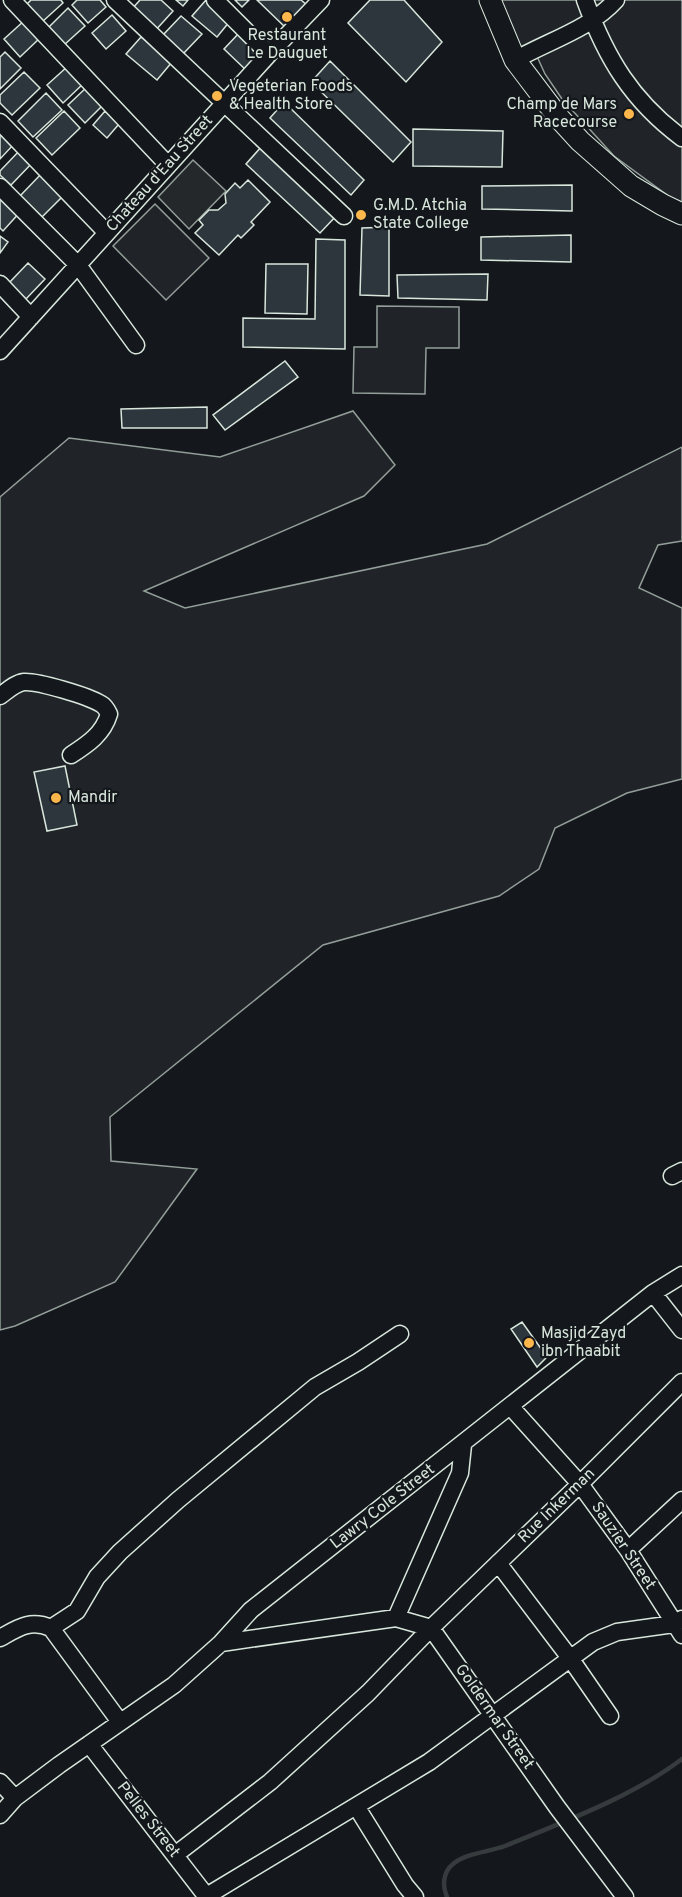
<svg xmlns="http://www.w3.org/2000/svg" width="682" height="1897" font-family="Overpass,sans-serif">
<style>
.green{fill:#202428;stroke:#939e99;stroke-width:1.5}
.parking{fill:#24282b;stroke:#939e99;stroke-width:1.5}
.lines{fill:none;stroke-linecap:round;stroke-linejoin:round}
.stream{stroke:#363b3e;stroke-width:4.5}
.building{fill:#2c363c;stroke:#d8e6dc;stroke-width:1.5}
.minor-casing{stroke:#d8e6dc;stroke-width:19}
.major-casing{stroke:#d8e6dc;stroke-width:23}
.minor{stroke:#14181c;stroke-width:16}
.major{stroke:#14181c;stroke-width:21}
.poi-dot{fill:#ffb74d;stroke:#14181c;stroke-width:2}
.labels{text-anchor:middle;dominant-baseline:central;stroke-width:4.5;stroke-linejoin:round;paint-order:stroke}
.poi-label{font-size:16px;fill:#d8e6dc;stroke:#14181c;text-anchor:start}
.street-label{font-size:16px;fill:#d8e6dc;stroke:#14181c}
</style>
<rect width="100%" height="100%" fill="#14181c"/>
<path class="green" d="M500,0H682V206L614,156L562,99L545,74L534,50L522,56Z
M155,204L209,258L166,300L113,246Z
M377,306L459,307V348H426L425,394L353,393L354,347H377Z
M353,411L395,465L364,496L144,591L185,608L487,544L682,447V541L658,545L639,588L682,608V779L627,793L555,828L539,869L499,896L323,945L110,1117L111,1161L197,1169L115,1282L15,1326L0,1330V497L69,438L220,457Z"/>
<path class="parking" d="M193,160L226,191L189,229L158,197Z"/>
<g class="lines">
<path class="stream" d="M447,1897C442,1886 443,1872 453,1864C466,1853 489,1852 505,1846C563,1822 632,1797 682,1759"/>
</g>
<path class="building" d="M31,0H61L63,3L42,22L26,5Z
M77,0H100L106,7L88,23L72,5Z
M140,0H161L173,11L154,32L131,10Z
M176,0H188L183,6Z
M206,0L230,21L217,37L192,16Z
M235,0H249L242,7Z
M257,0H301L308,6L287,29Z
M370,0H404L442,42L406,82L348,23Z
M68,8L85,26L64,45L48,28Z
M112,15L126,31L106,49L92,33Z
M181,16L202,34L182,55L162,36Z
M25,20L41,37L20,57L4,39Z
M240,32L265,54L248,72L224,49Z
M141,37L172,62L157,80L126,54Z
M5,52L21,68L0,89V57Z
M330,61L411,142L393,162L311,82Z
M68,66L84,83L63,103L47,85Z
M24,72L40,88L12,115L0,103V95Z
M89,85L105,103L85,123L68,105Z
M46,93L62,110L33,137L18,121Z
M284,102L364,180L351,195L270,118Z
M64,111L80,128L52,155L36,138Z
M105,111L119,124L107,138L93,125Z
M413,129L503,131L502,167L413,166Z
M0,133L15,143L0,159Z
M262,146L337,215L320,233L246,164Z
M21,149L34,161L11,185L0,175V171Z
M43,172L65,194L42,217L20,196Z
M248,180L270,202L251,222L254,225L241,238L238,235L219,255L195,233L203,225L199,220L209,210H218L226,203L225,194L235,183L240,188Z
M572,185V211L482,209V186Z
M0,194L21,211L3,231L0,228Z
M389,227V296L360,295L362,228Z
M571,235V262L481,260V237Z
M0,236L8,242L0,253Z
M316,239L345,240V349L243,347V318L315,319Z
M28,263L45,279L26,299L9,283Z
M266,264H308L307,314L265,313Z
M488,274L487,300L398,298L397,275Z
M285,361L298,377L225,430L213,415Z
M207,407V428H122L121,409Z
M65,766L77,825L47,831L34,772Z
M522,1322L547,1357L537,1367L511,1329Z"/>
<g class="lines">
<defs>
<path id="minor" d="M12,0L168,165
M115,0L344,216
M215,0L269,54
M585,0C606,58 632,101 682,138
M515,60C548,41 590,29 616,0
M0,122L107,233
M0,187L78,265L136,345
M0,284L31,317
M0,351L269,54L321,0
M0,696C7,691 15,683 24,682C38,681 88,696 101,704C105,706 107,710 109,714C103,734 88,744 71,755
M672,1176L682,1171
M653,1293L682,1330
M511,1407L580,1484L628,1550L682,1635
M628,1550L682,1500
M498,1563L570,1658L610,1716
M396,1618L460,1473L463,1445
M51,1628L77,1611L97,1577L120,1552L178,1500L315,1387L358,1362L400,1334
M431,1628L557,1807L625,1897
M0,1638C18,1628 30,1619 51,1628L120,1722
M221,1643L396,1618L431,1628
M89,1744L207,1897
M0,1782L15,1798
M356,1806L405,1885L415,1897
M0,1815L15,1798L59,1765L174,1685L221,1643L251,1610L653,1293L682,1275
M175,1855L270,1782L368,1693L431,1628L580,1484L682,1382
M205,1897L429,1762L593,1642L617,1632L674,1624L682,1619"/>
<path id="major" d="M490,0L515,60L559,118L580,141L631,186L663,205L682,214"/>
</defs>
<use href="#minor" class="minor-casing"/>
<use href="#major" class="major-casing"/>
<use href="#minor" class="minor"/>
<use href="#major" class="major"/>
</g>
<g class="poi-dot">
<circle cx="287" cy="17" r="6"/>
<circle cx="217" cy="96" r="6"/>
<circle cx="629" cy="114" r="6"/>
<circle cx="361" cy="215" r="6"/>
<circle cx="56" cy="798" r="6"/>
<circle cx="529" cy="1343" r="6"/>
</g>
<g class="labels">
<g class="poi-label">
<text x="287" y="36" text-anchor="middle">Restaurant<tspan x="287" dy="18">Le Dauguet</tspan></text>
<text x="229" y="87">Vegeterian Foods<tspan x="229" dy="18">&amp; Health Store</tspan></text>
<text x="617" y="105" text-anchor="end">Champ de Mars<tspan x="617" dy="18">Racecourse</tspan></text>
<text x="373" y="206">G.M.D. Atchia<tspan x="373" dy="18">State College</tspan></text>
<text x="68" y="798">Mandir</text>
<text x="541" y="1334">Masjid Zayd<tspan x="541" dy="18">ibn Thaabit</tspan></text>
</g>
<g class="street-label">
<text transform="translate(160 174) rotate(-48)">Chateau d'Eau Street</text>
<text transform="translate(557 1506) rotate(-44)">Rue Inkerman</text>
<text transform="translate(383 1507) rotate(-38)">Lawry Cole Street</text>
<text transform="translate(623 1546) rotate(56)">Sauzier Street</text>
<text transform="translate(494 1717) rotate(55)">Goldermar Street</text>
<text transform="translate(148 1820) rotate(52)">Pelles Street</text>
</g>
</g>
</svg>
